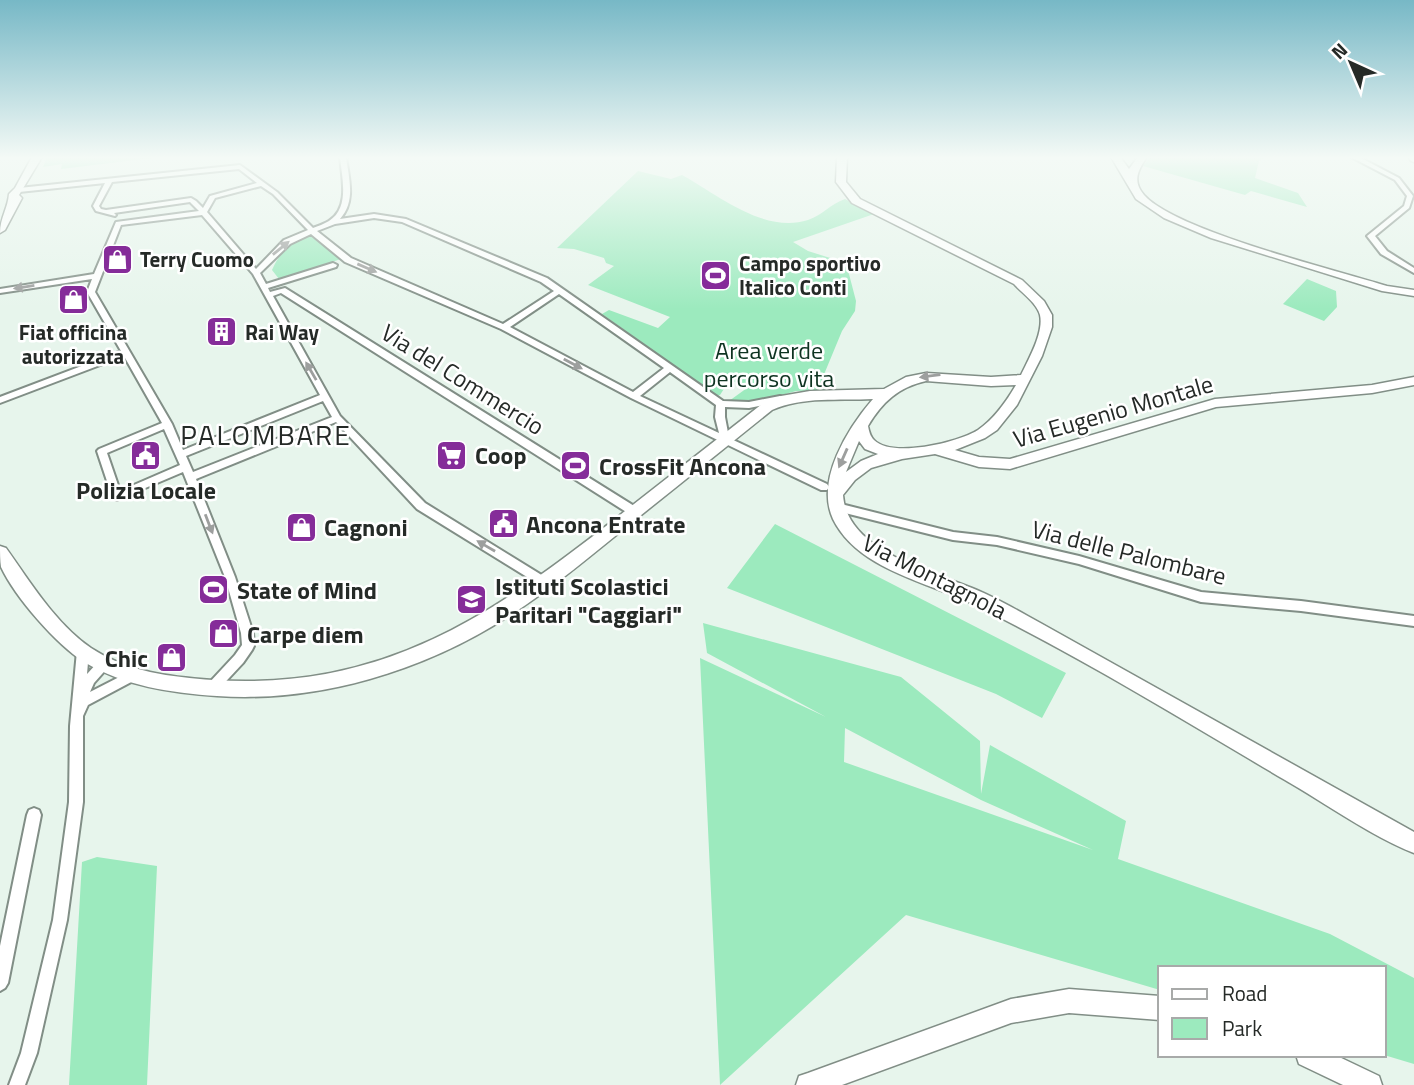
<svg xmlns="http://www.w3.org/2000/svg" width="1414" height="1085" font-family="'Titillium Web',sans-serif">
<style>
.green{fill:#9ceabe;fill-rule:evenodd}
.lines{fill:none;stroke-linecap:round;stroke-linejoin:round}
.street-casing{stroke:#818e86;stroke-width:4}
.secondary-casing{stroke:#818e86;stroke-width:3}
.street{fill:#fff;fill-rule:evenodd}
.secondary{fill:#fff;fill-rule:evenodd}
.oneway{fill:#9d9f9e}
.labels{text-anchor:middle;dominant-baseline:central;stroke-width:5;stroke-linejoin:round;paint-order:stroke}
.far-poi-label{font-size:21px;font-weight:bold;fill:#252a27;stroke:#fff;text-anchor:start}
.park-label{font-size:24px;fill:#0e3321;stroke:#fff}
.street-label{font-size:24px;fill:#252a27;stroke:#fff}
.poi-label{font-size:24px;font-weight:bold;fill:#252a27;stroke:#fff;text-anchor:start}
.quarter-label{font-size:28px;letter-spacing:2px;fill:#252a27;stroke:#fff}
</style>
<rect width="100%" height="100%" fill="#e7f5ec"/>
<path class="green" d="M47,157H160L61,169L62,164L43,167Z
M1150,157H1264L1259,161L1255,178L1298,193L1307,207L1251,191L1245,195L1143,166Z
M638,171L671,179L682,175C718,195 764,234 808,220C823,215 830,204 845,199L874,214L793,242L808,251L843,262L849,274L856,301L855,311L842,331L825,372L830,390L796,391L764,400L729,401L747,388L740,383L729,381L720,395L717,396L602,314L609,310L658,328L670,317L588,285L614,266L606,263L604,258L574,249L557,248Z
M308,236L312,237L341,259L279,279L272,270C280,252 290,242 308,236Z
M1307,279L1336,291L1337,307L1324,321L1283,304Z
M775,524L1066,673L1042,718L996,694L727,588Z
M703,623L901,677L980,741L981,794L990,745L1126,821L1118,859L1330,934L1414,978V1064L1384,1055V968H1160V990L906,915L720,1085L700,658L826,717L707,653ZM845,728L981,800L1093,850L844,762Z
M97,857L157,866L147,1085H69L82,862Z"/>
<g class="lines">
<defs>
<path id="street" d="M340,157H346C349,179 356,201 340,219L374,214L406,219L547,278L723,401L749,402L780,396L783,397V401L749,408L725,407V417L729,438L827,484L829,487L827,490H821L631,398L501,329L345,262L311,234L290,244L260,273L266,284L333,263L337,265L336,267L268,288L270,292L285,288L639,509L640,512L635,516L631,515L281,293L273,296L340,416L425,503L548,579L549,582L548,585H540L417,509L336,422L196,479L235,577L253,633L254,646L252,650L243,663L216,692L212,693L208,692L206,688L208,684L235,655L242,645L241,633L225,577L183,472L117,500L112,496L97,451L99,449L162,423L124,356L0,403V397L121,351L87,292L92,279L0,293V289L94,274L116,222L199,211L190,202L114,213L116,215L115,216L96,211L93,206L105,183L19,192L16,190L19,188L240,165L277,192L313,228C318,226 324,224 329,221C350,208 342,178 340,157ZM239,169L257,183L210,196L203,208L196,201L191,198L106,210L101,209L99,206L112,182ZM261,186L273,194L308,230L284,240L256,269L207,212L215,198ZM202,215L253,274L320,395L183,450L172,424L95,292L121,225ZM374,218L402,222L541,282L554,291L503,324L351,258L317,231L335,224ZM559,294L664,368L633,392L510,327ZM670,372L716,405L715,417L719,433L640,396ZM323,401L332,417L193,472L186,456ZM164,429L180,465L120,491L107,453Z
M1351,157H1359L1399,178L1413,196L1409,208L1375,236L1387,251L1414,268V273L1381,254L1367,236L1404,206L1407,196L1395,180Z
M837,503L953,532L997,537L1079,556L1201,592L1301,601L1414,616V626L1301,611L1201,602L1079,564L997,545L953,540L833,510L832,507Z
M83,646L87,647L89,651L87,674C93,668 99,658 108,661L110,665L94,683L90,692L131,671L135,672L137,676L135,680L88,705L83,716V802L67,920L37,1053L25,1085H9L21,1053L53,920L69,802L70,726L77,651L79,647Z
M34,808L39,810L41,815L8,983L5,988L0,991V946L27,815L29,810Z"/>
<path id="secondary" d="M32,157H42L19,195L22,198L5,230L0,233C0,218 8,208 9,194L15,188Z
M837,157H847L846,182L860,199L1022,280L1044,301L1052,315V327L1042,356L1017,405L997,430L985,438L955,450L979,457L1010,459L1215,399L1372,385L1414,377V385L1372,393L1216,407L1010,469L979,467L935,454L902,459L871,468L855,480L843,495C847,551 929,570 972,588C997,598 1020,612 1044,625L1414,832V853C1371,836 1325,803 1285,780C1183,720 1081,657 975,605C929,582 858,570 833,519C815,480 848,428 873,399C838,401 804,396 772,410C726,447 681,483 635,520C594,553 553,588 509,616C424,671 318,703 217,696C171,693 124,686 84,662C56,644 15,597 1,567C0,561 0,552 0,546L6,548C31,583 55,623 91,648C127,672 172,677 213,680C384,691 493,615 620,515C667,478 715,441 762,404L781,396L810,391L884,389L906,377L926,373L991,377L1021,375C1028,360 1044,333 1040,315C1037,303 1022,293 1014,284L852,203L836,182ZM926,381L991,386L1016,385C1006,402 994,419 978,430C957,443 892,458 874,440C870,436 869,431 868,426C882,402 899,387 926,381ZM859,441L865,449L878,454L861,461L846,472Z
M1111,157H1120L1129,169L1138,157H1147C1138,170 1132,181 1144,195C1176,231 1336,270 1387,286L1414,290V296L1382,291L1211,238L1164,218L1136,199Z
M1408,157H1414V162L1411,161Z
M1069,989L1160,996V1020L1069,1013L1011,1023L842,1085H796L799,1076L808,1073L1011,999Z
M1296,1055H1335L1379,1076L1382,1085H1343L1299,1064Z"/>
</defs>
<use href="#street" class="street-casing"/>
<use href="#secondary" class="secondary-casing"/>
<use href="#street" class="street"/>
<use href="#secondary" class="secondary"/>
</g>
<defs><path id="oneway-solid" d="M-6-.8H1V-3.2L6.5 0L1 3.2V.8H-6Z" transform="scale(1.75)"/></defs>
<g class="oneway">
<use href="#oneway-solid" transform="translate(281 248) rotate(-39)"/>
<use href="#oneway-solid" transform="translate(367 268) rotate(23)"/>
<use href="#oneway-solid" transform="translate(24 287) rotate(171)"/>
<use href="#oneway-solid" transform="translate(573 364) rotate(28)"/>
<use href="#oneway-solid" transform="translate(311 371) rotate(-120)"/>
<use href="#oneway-solid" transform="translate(930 376) rotate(173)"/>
<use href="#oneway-solid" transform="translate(843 458) rotate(114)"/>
<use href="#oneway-solid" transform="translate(209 524) rotate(69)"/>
<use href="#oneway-solid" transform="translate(486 546) rotate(-150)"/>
</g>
<linearGradient id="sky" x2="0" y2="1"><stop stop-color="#77b8c6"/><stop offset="0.51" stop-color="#f4faf6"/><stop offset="1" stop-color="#f4faf6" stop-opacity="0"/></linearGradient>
<rect width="1414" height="309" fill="url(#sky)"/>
<defs>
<symbol id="shop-square" viewBox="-11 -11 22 22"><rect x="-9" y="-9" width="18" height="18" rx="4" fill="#852c99" stroke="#fff"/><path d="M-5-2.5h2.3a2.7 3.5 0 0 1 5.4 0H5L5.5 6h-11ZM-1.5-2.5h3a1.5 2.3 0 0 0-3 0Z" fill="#fff"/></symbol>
<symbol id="stadium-square" viewBox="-11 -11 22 22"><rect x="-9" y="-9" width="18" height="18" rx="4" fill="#852c99" stroke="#fff"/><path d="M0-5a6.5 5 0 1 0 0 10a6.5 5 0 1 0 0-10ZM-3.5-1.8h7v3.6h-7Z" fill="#fff"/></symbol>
<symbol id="building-square" viewBox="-11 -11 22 22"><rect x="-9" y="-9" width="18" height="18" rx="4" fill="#852c99" stroke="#fff"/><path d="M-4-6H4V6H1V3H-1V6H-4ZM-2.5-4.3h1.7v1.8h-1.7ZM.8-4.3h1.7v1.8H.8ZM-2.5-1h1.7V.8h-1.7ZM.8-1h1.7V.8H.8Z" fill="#fff"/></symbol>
<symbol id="supermarket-square" viewBox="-11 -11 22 22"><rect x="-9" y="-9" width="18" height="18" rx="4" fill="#852c99" stroke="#fff"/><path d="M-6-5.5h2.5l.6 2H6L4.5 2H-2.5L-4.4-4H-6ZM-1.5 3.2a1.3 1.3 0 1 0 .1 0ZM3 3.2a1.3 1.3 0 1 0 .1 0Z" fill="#fff"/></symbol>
<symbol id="civic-square" viewBox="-11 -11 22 22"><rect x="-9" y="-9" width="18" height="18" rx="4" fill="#852c99" stroke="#fff"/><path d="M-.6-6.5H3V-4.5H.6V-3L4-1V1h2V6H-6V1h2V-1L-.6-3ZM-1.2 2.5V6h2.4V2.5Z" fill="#fff"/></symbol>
<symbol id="school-square" viewBox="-11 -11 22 22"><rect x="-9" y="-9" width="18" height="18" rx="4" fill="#852c99" stroke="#fff"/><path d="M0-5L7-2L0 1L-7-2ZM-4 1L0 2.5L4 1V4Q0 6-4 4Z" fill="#fff"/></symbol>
</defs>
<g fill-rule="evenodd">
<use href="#shop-square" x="100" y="242" width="35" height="35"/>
<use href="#stadium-square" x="698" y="258" width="35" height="35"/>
<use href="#shop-square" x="56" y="282" width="35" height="35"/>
<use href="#building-square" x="204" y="314" width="35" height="35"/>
<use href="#supermarket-square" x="434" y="438" width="35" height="35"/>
<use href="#civic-square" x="128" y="438" width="35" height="35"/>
<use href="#stadium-square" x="558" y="448" width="35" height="35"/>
<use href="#civic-square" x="486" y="506" width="35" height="35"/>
<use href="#shop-square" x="284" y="510" width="35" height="35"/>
<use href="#stadium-square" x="196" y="572" width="35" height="35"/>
<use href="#school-square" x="454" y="582" width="35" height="35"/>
<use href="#shop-square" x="206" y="616" width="35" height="35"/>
<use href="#shop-square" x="154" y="640" width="35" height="35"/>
</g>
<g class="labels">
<g class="far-poi-label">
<text x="140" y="259">Terry Cuomo</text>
<text x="739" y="263">Campo sportivo<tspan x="739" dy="24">Italico Conti</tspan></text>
<text x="73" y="332" text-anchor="middle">Fiat officina<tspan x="73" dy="24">autorizzata</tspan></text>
<text x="245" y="332">Rai Way</text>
</g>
<g class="park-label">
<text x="769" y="350">Area verde<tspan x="769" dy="28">percorso vita</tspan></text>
</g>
<g class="street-label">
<text transform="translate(463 379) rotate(32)">Via del Commercio</text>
<text transform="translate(1113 411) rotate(-16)">Via Eugenio Montale</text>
<text transform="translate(1129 552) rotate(14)">Via delle Palombare</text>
<text transform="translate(935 576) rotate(27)">Via Montagnola</text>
</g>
<g class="poi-label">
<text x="475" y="455">Coop</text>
<text x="599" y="466">CrossFit Ancona</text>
<text x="146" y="490" text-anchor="middle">Polizia Locale</text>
<text x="526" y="524">Ancona Entrate</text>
<text x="324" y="527">Cagnoni</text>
<text x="495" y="586">Istituti Scolastici<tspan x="495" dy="28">Paritari "Caggiari"</tspan></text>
<text x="237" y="590">State of Mind</text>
<text x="247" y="634">Carpe diem</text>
<text x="148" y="658" text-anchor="end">Chic</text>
</g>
<g class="quarter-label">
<text x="266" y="434">PALOMBARE</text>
</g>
</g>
<rect x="1158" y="966" width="228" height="91" fill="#ffffff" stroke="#a8aaa9" stroke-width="2"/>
<rect x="1172" y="989" width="35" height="10" fill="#ffffff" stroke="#a8aaa9" stroke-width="2"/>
<text x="1222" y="1001" font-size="21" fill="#252a27">Road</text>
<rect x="1172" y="1018" width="35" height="21" fill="#9ceabe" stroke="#a8aaa9" stroke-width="2"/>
<text x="1222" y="1036" font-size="21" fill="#252a27">Park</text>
<g transform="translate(1351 63) rotate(316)" stroke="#ffffff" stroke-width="5" paint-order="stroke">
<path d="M0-5L12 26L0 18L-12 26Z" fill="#252a27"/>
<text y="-10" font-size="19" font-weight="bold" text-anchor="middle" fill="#252a27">N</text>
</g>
</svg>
